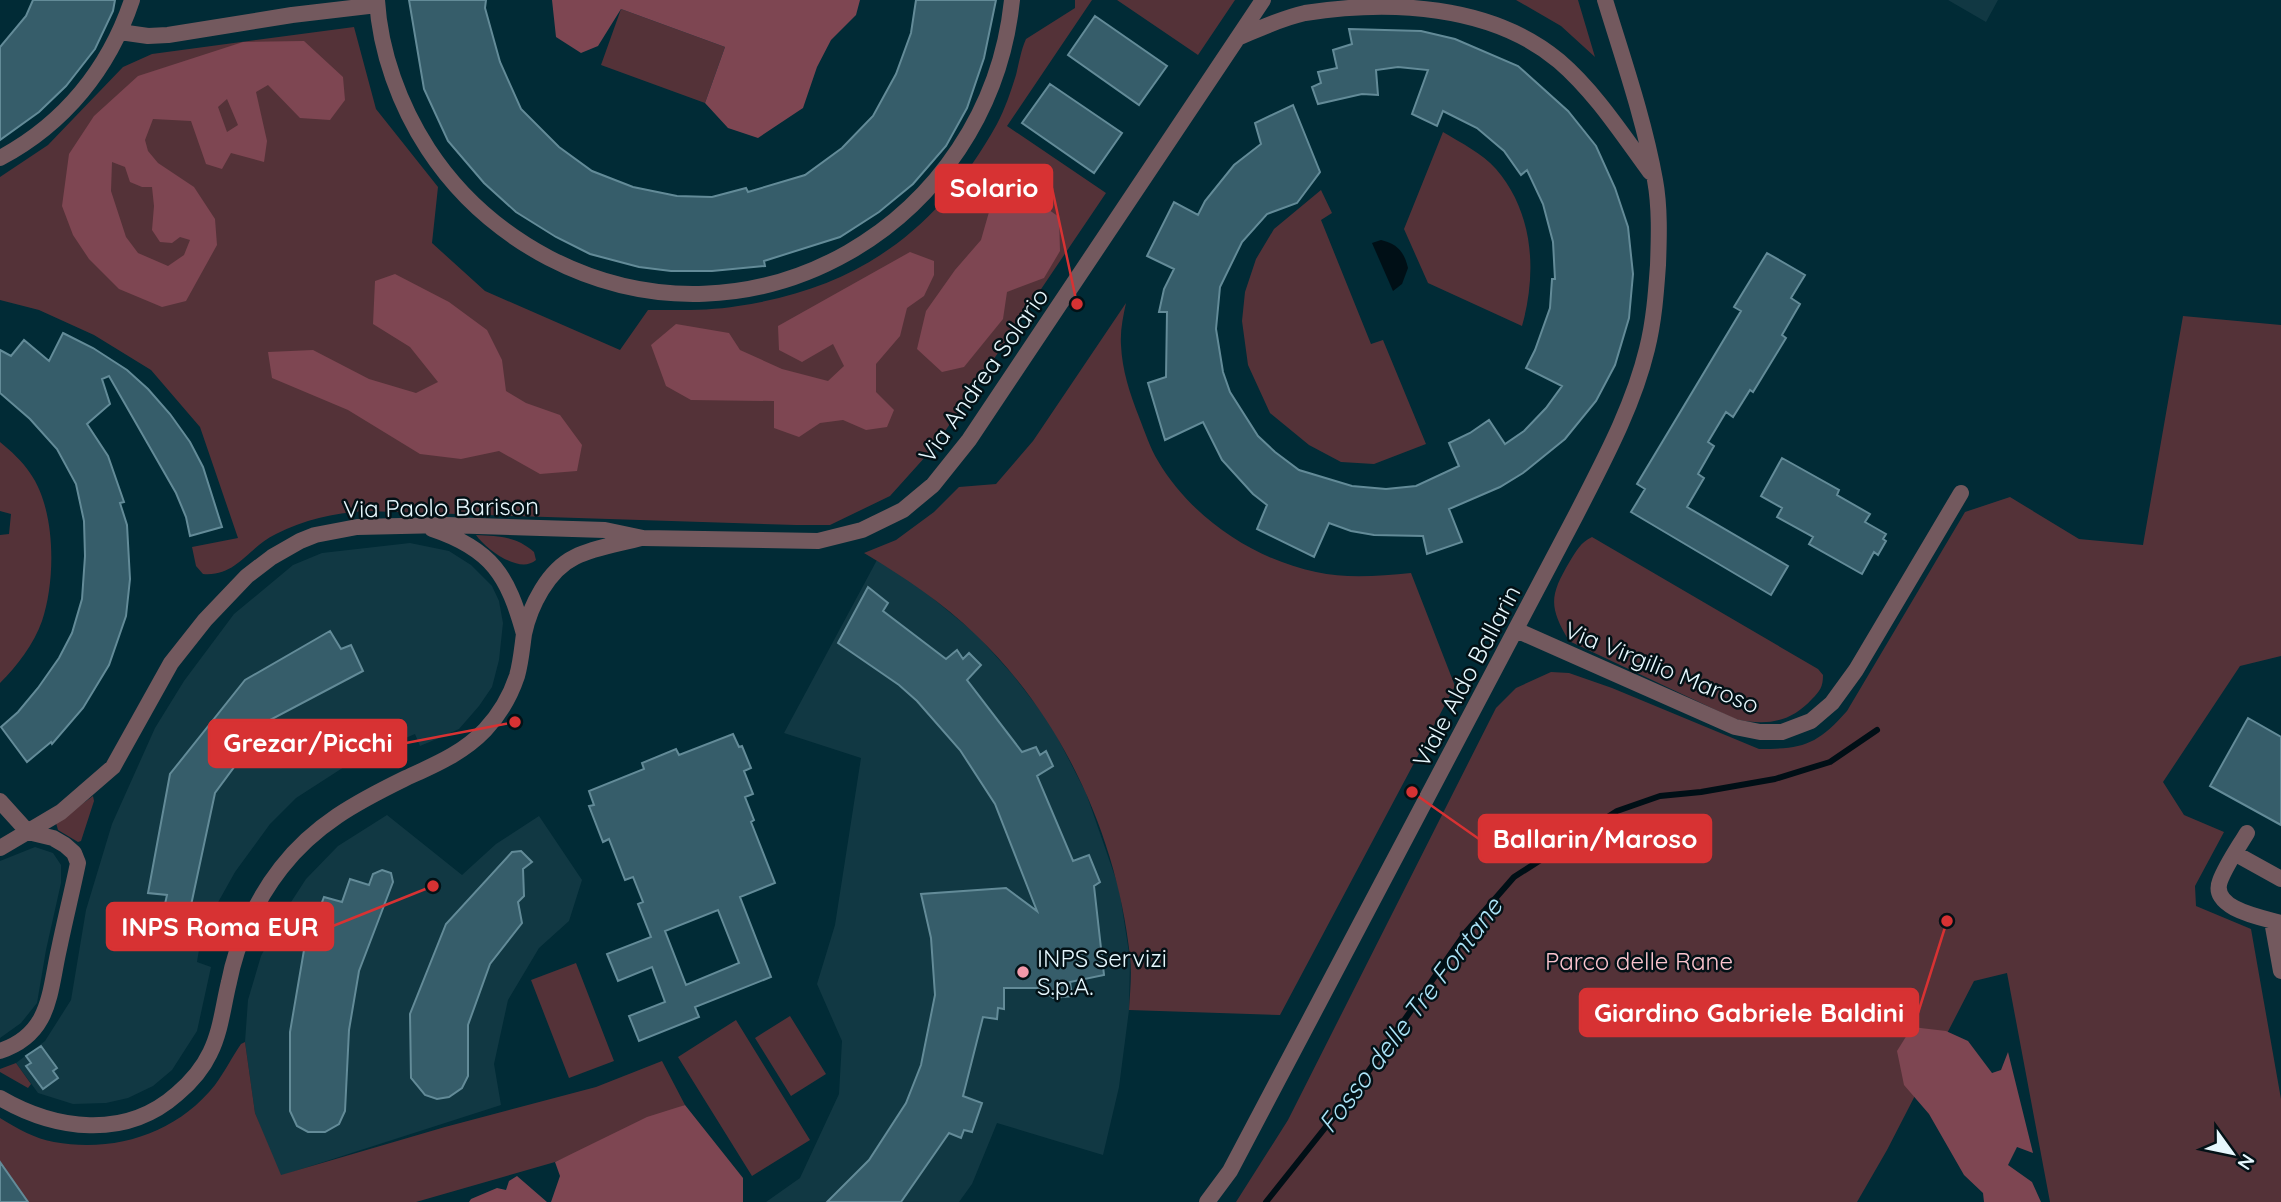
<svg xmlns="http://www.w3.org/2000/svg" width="2281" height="1202" font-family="Quicksand,sans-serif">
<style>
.built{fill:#113843}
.green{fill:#543238}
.forest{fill:#7e4652;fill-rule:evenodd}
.water{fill:#000f16}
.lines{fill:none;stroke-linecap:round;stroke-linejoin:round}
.stream{stroke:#000f16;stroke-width:6}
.building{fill:#365d6a;stroke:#638b98;stroke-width:2;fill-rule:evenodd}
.street{stroke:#73595e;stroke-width:16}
.poi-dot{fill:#f39aab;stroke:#031116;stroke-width:2.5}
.labels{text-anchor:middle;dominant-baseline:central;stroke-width:5;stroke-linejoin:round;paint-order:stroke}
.street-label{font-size:24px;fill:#e6f7fd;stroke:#031116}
.poi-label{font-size:24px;fill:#e6f7fd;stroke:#031116;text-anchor:start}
.park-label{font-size:24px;fill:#fbc4ce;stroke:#031116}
.water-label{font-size:26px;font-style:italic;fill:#abe4f8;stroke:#031116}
.leader{fill:none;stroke:#d73233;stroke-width:2.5}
.callout-dot{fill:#d73233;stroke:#031116;stroke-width:2.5}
.callout{fill:#d73233;stroke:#d73233;stroke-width:2.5}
.callout-label{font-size:26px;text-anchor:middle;font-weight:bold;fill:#fff}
</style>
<rect width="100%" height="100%" fill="#012b36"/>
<path class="built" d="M1948,0H1998L1986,22Z
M410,543L449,551L471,565L492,586L499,601L503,623L499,660L492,687L479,706L459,729L439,738L420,746L415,734L358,758L296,798L270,824L235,872L202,931L197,962L211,967L197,1031L172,1070L153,1086L128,1098L106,1103L73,1104L38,1093L16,1063L45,1041L71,1000L86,910L112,824L155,728L184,681L234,614L293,565L322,553Z
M877,560L918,586L976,634L1013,675L1050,723L1086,793L1119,888L1130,959L1129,1010L1119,1087L1103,1155L997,1123L972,1184L959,1202H766L800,1178L839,1094L842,1041L817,984L835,925L861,758L784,733Z
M387,815L462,875L496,844L539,816L582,880L569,921L539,948L508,1000L494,1064L501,1105L280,1176L255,1113L245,1042L248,1000L261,956L282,916L306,879L338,846Z
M35,847L53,853L61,865V883L46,950L37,1003L21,1023L0,1038V861Z"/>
<path class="green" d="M1075,0H1092L1007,126L1106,193L935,446L890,496L830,525H796L365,511C333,513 304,520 276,534C248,547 237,577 203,574L196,566L192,547L238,538L200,427L151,370L94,335L39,310L0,300V177L48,145L123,67L152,54L354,27L376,109L438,187L432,243L485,291L620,350L648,310C678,310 709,311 738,306C859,288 938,230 997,124C1005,109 1011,91 1016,75C1019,63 1021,50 1026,39L1075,8Z
M1117,0H1235L1198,55Z
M1516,0H1578L1595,57L1561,26Z
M621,9L725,47L705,103L601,65Z
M1443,132C1461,143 1482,153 1496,169C1534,213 1537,273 1522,326L1428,283L1404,229Z
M1321,190L1332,213L1321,220L1371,344L1383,340L1426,444L1374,464L1341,462L1309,445L1270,413L1248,365L1242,321L1245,292L1256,259L1274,229Z
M1126,303C1123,317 1120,331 1121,345C1122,370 1130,394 1139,417C1145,432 1150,448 1158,461C1191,517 1253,559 1316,572C1347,579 1379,576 1411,573L1455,686L1280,1015L1129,1010C1130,992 1132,974 1130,956C1117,837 1063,718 976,635C943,603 904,577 864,553L896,540L934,512L959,487L996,484L1033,441Z
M2183,316L2281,325V656L2240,666L2163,782L2184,815L2224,832L2195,886L2196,906L2251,929L2281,1099V1202H2050L2007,973L1974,981L1887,1150L1857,1202H1236L1288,1120L1496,708L1516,688L1551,672L1569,673L1612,688L1759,749C1803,749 1817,745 1847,711L1965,512L2010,497L2079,539L2143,545Z
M0,442C11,451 22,461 30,473C56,509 56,580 42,621C34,644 17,666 0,683V535L9,534L11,514L0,511Z
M476,535C498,536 516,536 534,552L536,560C519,575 485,548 476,535Z
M1592,537L1818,669L1823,675C1823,687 1820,691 1812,699C1790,723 1766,726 1735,719L1569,641C1548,606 1550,595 1570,561C1577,550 1580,543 1592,537Z
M93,796L94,801L81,841L78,842L58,830L56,823Z
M576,963L614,1061L569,1078L531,980Z
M790,1016L826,1074L791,1096L755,1038Z
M736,1020L810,1140L752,1176L678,1057Z
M245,1042L255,1113L281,1175L445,1127L596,1087L662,1061L685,1105L555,1162L416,1202H28L0,1165V1118C16,1128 36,1139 54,1142C114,1153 176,1134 215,1085C224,1073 232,1057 241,1044Z
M16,1063L31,1084L28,1088L0,1072V1069Z"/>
<path class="forest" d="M552,0H860L856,15L831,40L817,67L803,108L758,138L728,128L705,103L725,47L621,9L598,46L581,53L556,37Z
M304,41L343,77L345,100L330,120L300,118L268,85L256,92L267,141L264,162L231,153L222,169L206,164L191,121L153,119L145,140L148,151L158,163L194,187L215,219L217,245L186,301L162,307L119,289L89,259L73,235L62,206L69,154L94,116L138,76L243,42ZM227,99L238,125L227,132L218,107ZM112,162L125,167L130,182L142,187H152L154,206L152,230L160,242L172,243L180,237L190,240L184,255L168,266L138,253L126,237L111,191Z
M1027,201L1045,207L1059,217L1060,251L1044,278L1007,292L1003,319L964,367L942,372L917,349L926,311L955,270L981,240L989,212Z
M910,252L934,261V275L924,296L907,308L900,336L876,364V392L894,410L887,427L866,430L843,420L820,423L799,437L774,428V401L691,400L666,386L651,345L676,324L729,333L740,350L782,369L828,381L844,366L833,344L802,362L779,350L778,326Z
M395,274L449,302L487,330L502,360L506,391L526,403L560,415L582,445L577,471L540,474L499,451L461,459L420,454L348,410L272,378L268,352L313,350L369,379L416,393L438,382L410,347L373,324L375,281Z
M1912,1027L1946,1031L1968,1041L1992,1073L2001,1070L2008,1052L2033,1153L2017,1147L2008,1165L2032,1182L2041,1202H1984L1983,1193L1964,1175L1929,1114L1904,1085L1897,1051Z
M685,1105L743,1178V1202H551L560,1176L555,1162L647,1117Z
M517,1176L547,1202H469L471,1199L497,1188L506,1190L509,1181Z"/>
<path class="water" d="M1381,240C1397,244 1404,251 1408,268L1402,284L1393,291L1372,243Z"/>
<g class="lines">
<path class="stream" d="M1266,1202L1356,1089L1466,932L1514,877L1617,811L1660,796L1701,792L1775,779L1830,762L1877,730"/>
</g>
<path class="building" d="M33,0H115L113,11L95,49L66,86L39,112L0,140V47L26,16Z
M409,0H486L485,8L500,62L521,109L559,147L592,171L633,187L677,196L712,197L746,188L748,192L805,175L842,148L873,116L896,74L911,33L916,0H996L984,58L967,108L946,146L913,184L879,212L840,237L764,261L765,266L712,271H671L639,267L590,254L556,237L516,212L484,183L448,141L424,89Z
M1095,16L1167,66L1139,105L1068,55Z
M1349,29L1421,31L1455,39L1518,66L1568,111L1596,146L1615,188L1628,227L1633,274L1629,318L1615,365L1596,401L1565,439L1523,473L1500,487L1449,509L1462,542L1427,554L1423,536L1374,535L1351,531L1329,523L1314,557L1257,529L1267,505L1253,494L1222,460L1203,422L1165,440L1148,383L1166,377L1167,312H1159L1164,289L1174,269L1147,256L1174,202L1198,215L1205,201L1234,165L1261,144L1255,123L1293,105L1320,172L1297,203L1267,214L1242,242L1220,287L1216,329L1223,372L1230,392L1258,436L1275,452L1299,470L1352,486L1386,489L1416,486L1459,466L1449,443L1470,433L1489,420L1505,444L1524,431L1546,408L1562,386L1526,368L1535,350L1550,308L1552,279H1555L1553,242L1543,204L1527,170L1521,175L1504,151L1477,128L1443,111L1437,126L1412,114L1428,70L1398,67L1376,70L1378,95L1362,94L1318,104L1312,87L1321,83L1318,72L1337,68L1333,50L1352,44Z
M1050,84L1122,133L1094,173L1022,123Z
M1767,253L1805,275L1791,298L1800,304L1782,335L1786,338L1753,392L1750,390L1733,417L1726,412L1708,442L1714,446L1698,474L1704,478L1687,507L1788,566L1771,595L1631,512L1645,489L1637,484L1741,311L1734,307Z
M63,333L93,348L127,370L148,389L170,414L190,442L203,467L222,527L190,536L186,517L176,493L109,376L102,379L110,404L87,424L108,456L124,502L120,503L127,525L130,579L126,616L109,665L83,708L52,744L51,742L27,762L1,727L18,712L38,688L59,658L72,633L82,599L85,556L84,521L76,484L57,449L30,419L0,393V350L11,356L24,340L49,361Z
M1782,458L1839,490L1837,495L1870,514L1865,522L1886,534L1883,539L1886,541L1878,555L1874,552L1862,574L1809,544L1813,537L1777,517L1782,508L1761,496Z
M868,587L888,603L883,611L946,659L957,650L963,659L969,653L981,665L967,680L1022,752L1036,747L1040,755L1046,751L1053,766L1037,776L1073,861L1089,855L1100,882L1094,886L1104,975L1070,982L1072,996L1053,998L1040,988H1004V1009L998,1008L997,1019L983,1017L963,1096L982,1103L972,1132L964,1130L961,1138L949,1133L901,1202H827L869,1160L906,1103L921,1065L935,995L931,938L921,894L1006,888L1037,911L995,804L960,750L917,701L899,685L838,643Z
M330,631L341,649L351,645L363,671L268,721L215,793L190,910L165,904L167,895L148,893L170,774L245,680Z
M2248,718L2281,737V825L2210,786Z
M733,734L739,747L742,746L751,768L744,771L753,794L745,797L754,820L751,822L775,883L740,897L771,977L695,1007L699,1017L639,1041L629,1016L665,1002L652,967L618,981L607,954L651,937L638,904L643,902L633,877L625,880L609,839L603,842L589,806L594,805L589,791L644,769L642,763L676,749L679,755ZM718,910L739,963L686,985L665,931Z
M521,851L532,862L523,869L524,896L518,902L522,923L490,964L468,1025V1076L462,1088L449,1097L437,1099L425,1095L411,1078L410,1014L446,924L512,852Z
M382,870L391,873L393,882L359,971L349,1030L345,1111L339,1124L325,1132H308L297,1126L290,1111V1032L304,950L324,897L342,902L350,879L369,885L373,874Z
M41,1046L57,1068L53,1071L58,1078L43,1089L26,1066L31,1063L26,1056Z
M0,1162L28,1202H0Z"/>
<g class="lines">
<path class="street" d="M377,0C380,52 400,106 428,149C458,195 500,232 549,258C753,364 989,223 1012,0
M120,32L148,36L168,35L292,15L377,5
M1240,37C1261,28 1282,18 1305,13C1389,0 1491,4 1559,61C1595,92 1622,134 1650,172
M0,158C64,124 109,69 132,0
M432,529C492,549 508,576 524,634
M1516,630L1735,727L1760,732H1782L1811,721L1832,703L1856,670L1961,493
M0,801L28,832L53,838L65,845L74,853L78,863C72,892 65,920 59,949C49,993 51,1034 0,1051
M2247,833C2238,848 2226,865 2220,881C2209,909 2264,918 2281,923
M0,848L61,812L113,767L171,663L205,620L247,576L272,557L300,541L315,535L357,527L445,525L605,530L643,538L818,541L862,530L903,510L933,485L969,440L1263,0
M2236,854L2281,879
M2272,921L2281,971
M0,1098C55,1130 125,1140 177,1094C190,1083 202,1070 210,1053C221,1031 223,1006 229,982C237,941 256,900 281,868C314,825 357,802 404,779C434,765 462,754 485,730C500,714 510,697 517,676C521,662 522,648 524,634C530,606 548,570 575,557C595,547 619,544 641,538
M1207,1202L1230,1171L1576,515C1603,462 1633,407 1647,349C1654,321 1656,293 1658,265C1659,237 1660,207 1655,180C1644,119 1623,59 1605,0"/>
</g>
<circle class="poi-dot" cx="1023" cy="972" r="7"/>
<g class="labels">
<g class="street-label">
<text transform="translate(983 375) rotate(-55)">Via Andrea Solario</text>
<text transform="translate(441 507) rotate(-1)">Via Paolo Barison</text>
<text transform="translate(1662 667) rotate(22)">Via Virgilio Maroso</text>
<text transform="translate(1466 676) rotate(-62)">Viale Aldo Ballarin</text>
</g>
<g class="poi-label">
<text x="1037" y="958">INPS Servizi<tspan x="1037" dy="28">S.p.A.</tspan></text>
</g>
<g class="park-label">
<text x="1639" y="961">Parco delle Rane</text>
</g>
<g class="water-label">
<text transform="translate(1410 1015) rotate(-53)">Fosso delle Tre Fontane</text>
</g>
</g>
<path class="leader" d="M1077 304L1052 188M515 722L406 743M1412 792L1479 839M433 886L333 926M1947 921L1918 1013"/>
<g class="callout-dot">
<circle cx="1077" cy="304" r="7"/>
<circle cx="515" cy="722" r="7"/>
<circle cx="1412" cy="792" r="7"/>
<circle cx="433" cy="886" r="7"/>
<circle cx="1947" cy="921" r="7"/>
</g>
<g class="callout">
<rect x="936" y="165" width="116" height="47" rx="7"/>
<rect x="209" y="720" width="197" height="47" rx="7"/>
<rect x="1479" y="815" width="232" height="47" rx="7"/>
<rect x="107" y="903" width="226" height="47" rx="7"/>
<rect x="1580" y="989" width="338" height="47" rx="7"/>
</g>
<g class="callout-label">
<text x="994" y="197">Solario</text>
<text x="308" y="752">Grezar/Picchi</text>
<text x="1595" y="848">Ballarin/Maroso</text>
<text x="220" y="936">INPS Roma EUR</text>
<text x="1749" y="1022">Giardino Gabriele Baldini</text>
</g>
<g transform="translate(2232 1153) rotate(123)" stroke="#031116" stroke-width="5" paint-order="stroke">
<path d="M0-5L12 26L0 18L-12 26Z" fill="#e6f7fd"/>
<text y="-10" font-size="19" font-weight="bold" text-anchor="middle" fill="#e6f7fd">N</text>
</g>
</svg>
